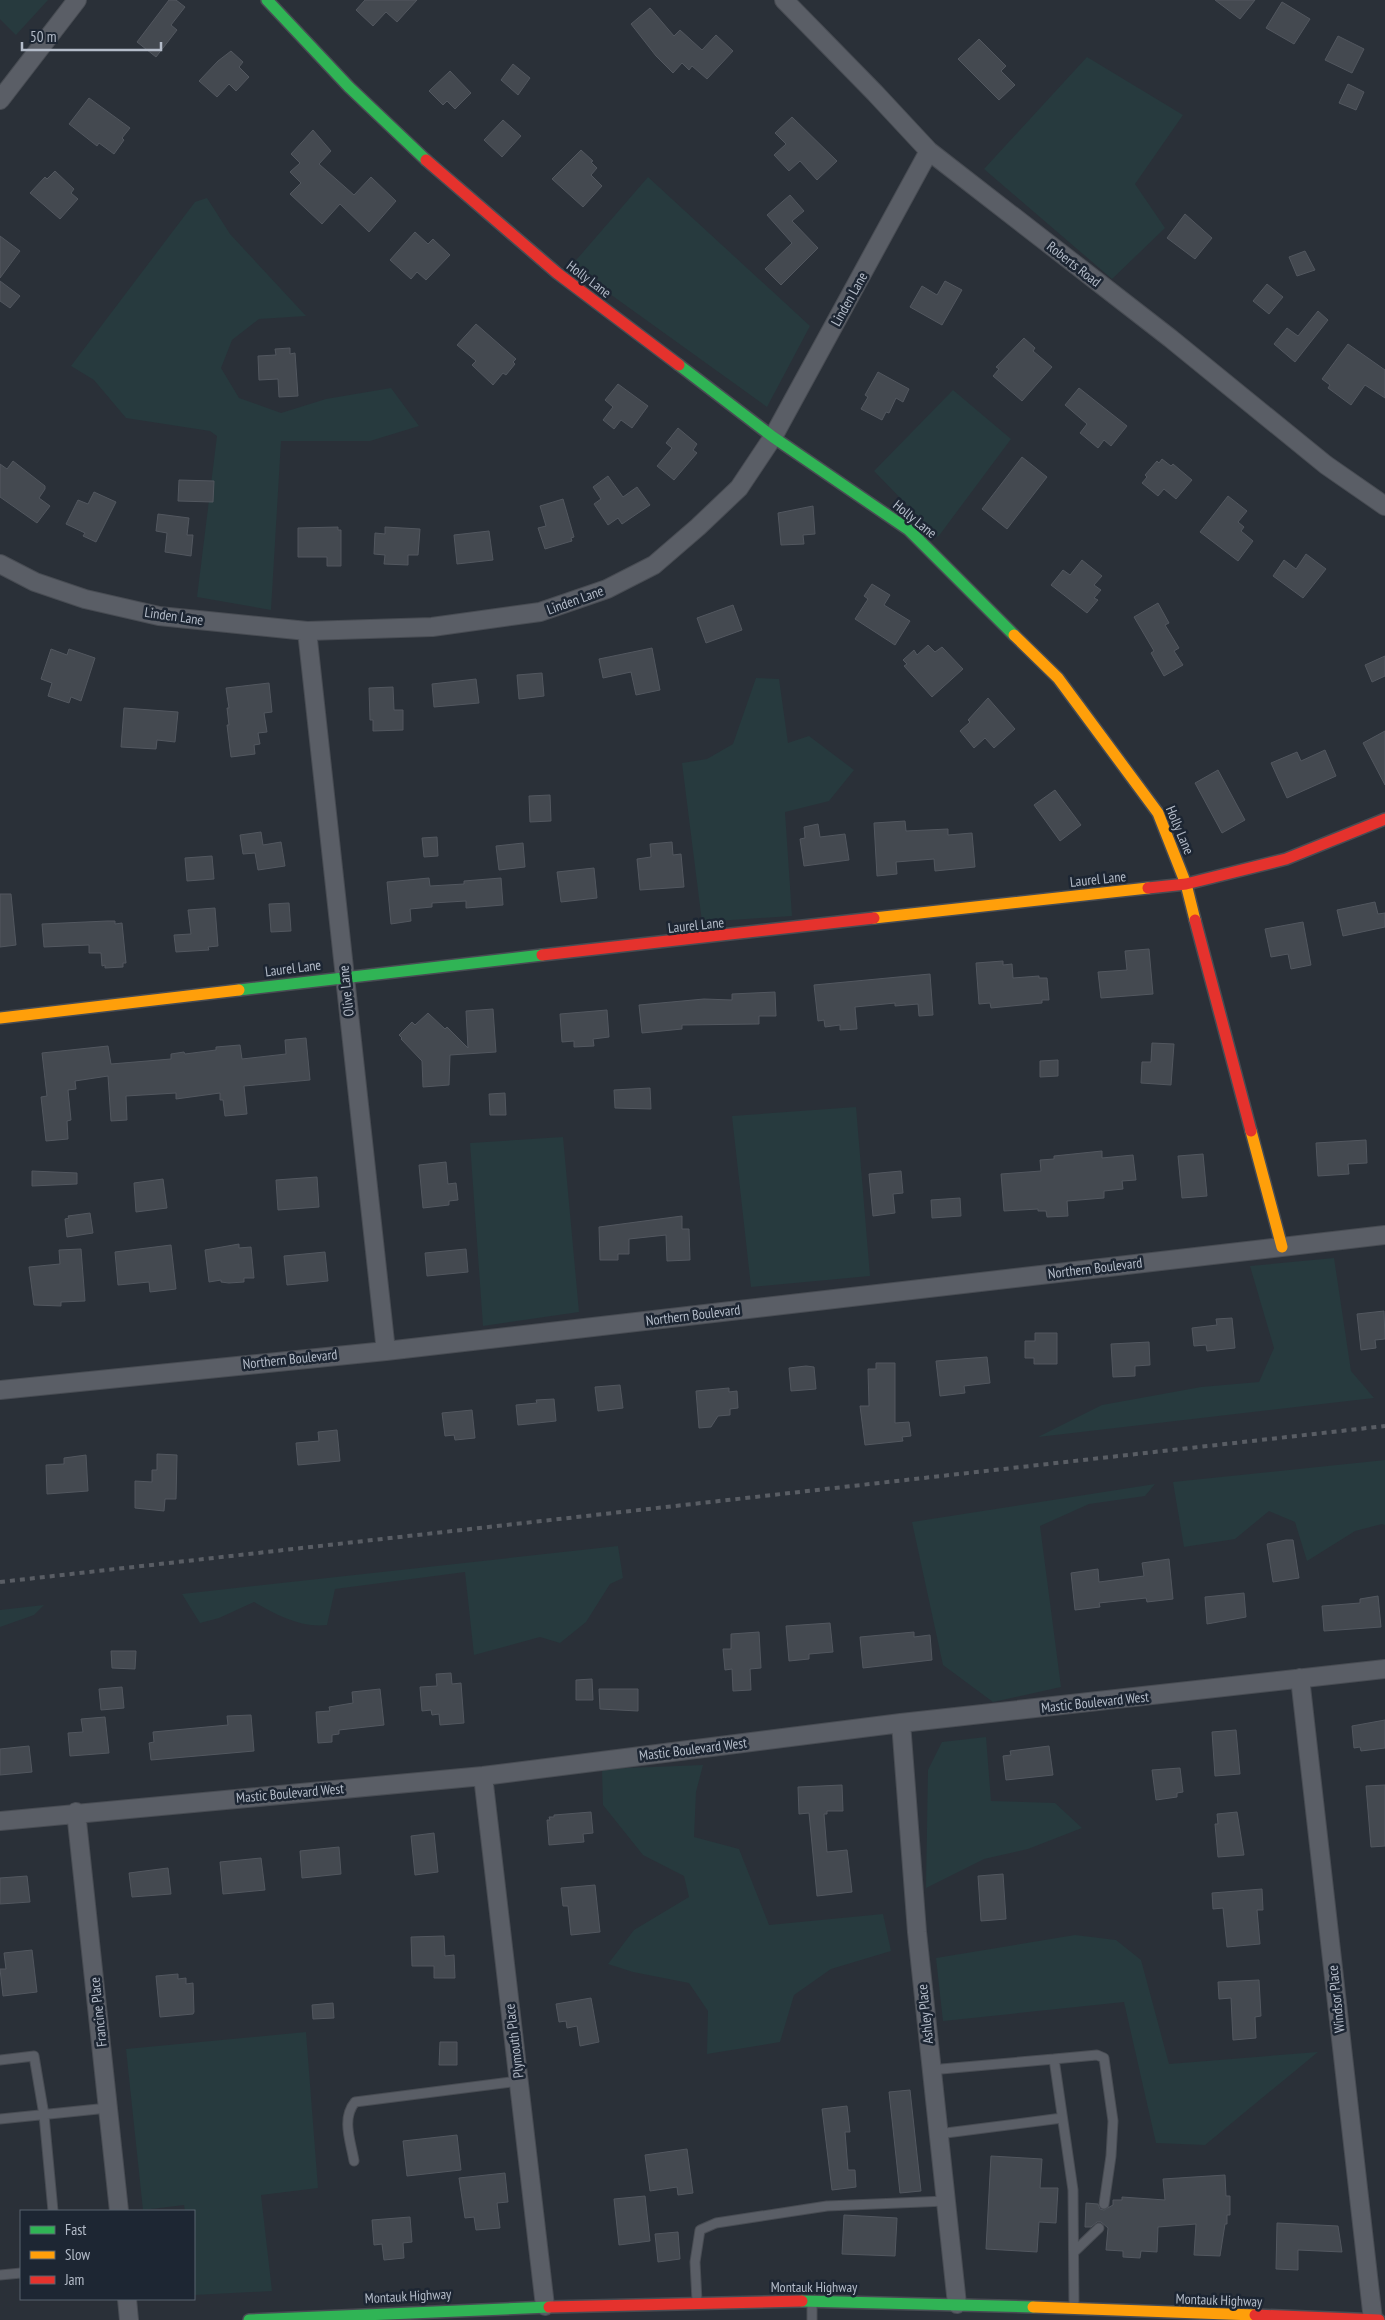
<svg xmlns="http://www.w3.org/2000/svg" width="1385" height="2320" font-family="'PT Sans Narrow',sans-serif">
<style>
.green{fill:#273a3e}
.building{fill:#444950;stroke:#52575f}
.lines{fill:none;stroke-linecap:round;stroke-linejoin:round}
.lane-casing{stroke:#484c53;stroke-width:11}
.street-casing{stroke:#484c53;stroke-width:20}
.fast-casing{stroke:#484c53;stroke-width:14}
.slow-casing{stroke:#484c53;stroke-width:14}
.jam-casing{stroke:#484c53;stroke-width:14}
.lane{stroke:#5a5e66;stroke-width:9}
.street{stroke:#5a5e66;stroke-width:18}
.fast{stroke:#30b455;stroke-width:11}
.slow{stroke:#ff9f0a;stroke-width:11}
.jam{stroke:#e5322d;stroke-width:11}
.rail{stroke:#595d64;stroke-width:4;stroke-dasharray:5 5;stroke-linecap:butt}
.labels{text-anchor:middle;dominant-baseline:central;stroke-width:5;stroke-linejoin:round;paint-order:stroke}
.street-label{font-size:14px;fill:#b4bcc9;stroke:#1d2633}
</style>
<rect width="100%" height="100%" fill="#2a3038"/>
<path class="green" d="M0,0H48L16,35L0,19Z
M1087,57L1183,115L1135,184L1165,228L1112,279L984,169Z
M648,177L810,326L767,407L571,266Z
M207,198L230,234L306,316L259,319L232,340L221,368L239,398L281,413L326,399L391,388L419,426L370,441H281L271,610L197,597L217,436L210,431L126,418L94,380L71,366L195,202Z
M953,390L1011,439L938,537L874,471Z
M756,678L779,679L788,743L809,736L854,770L829,801L785,812L792,916L702,922L682,763L707,759L733,744Z
M856,1107L870,1276L751,1287L732,1116Z
M563,1137L579,1312L483,1326L470,1143Z
M1334,1258L1351,1371L1374,1398L1038,1437L1102,1405L1201,1387L1259,1382L1274,1348L1250,1266Z
M1385,1460V1525L1382,1524L1355,1531L1307,1561L1295,1522L1269,1511L1235,1539L1184,1547L1173,1482Z
M1155,1484L1145,1496L1089,1504L1040,1526L1061,1687L993,1702L943,1665L912,1522Z
M618,1546L623,1578L610,1584L586,1622L560,1643L540,1637L474,1655L465,1572L335,1589L327,1625C301,1628 276,1615 254,1602L219,1618L200,1623L182,1594Z
M44,1605L34,1615L0,1627V1610Z
M986,1737L991,1801L1055,1803L1082,1828L1028,1849L984,1859L926,1888L928,1770L942,1742Z
M703,1765L696,1792L694,1837L739,1849L769,1925L883,1914L891,1951L831,1969L794,1995L780,2042L707,2054L708,2011L689,1983L633,1972L608,1964L634,1930L689,1897L684,1876L643,1855L603,1805L602,1769Z
M1075,1935L1116,1940L1141,1960L1169,2064L1318,2052L1205,2145L1156,2143L1124,2002L943,2021L936,1958Z
M306,2032L318,2188L261,2195L272,2291L194,2295V2211H185L184,2205L143,2210L126,2049Z"/>
<path class="building" d="M169,0H176L185,7L171,25L177,30L156,57L137,42Z
M365,0H417L397,22L386,12L373,26L356,10Z
M1215,0H1255L1240,19Z
M1282,2L1310,19L1294,44L1266,28Z
M650,8L674,36L680,30L702,50L716,35L733,51L707,79L692,66L689,70L682,63L673,73L656,56L631,24Z
M1338,36L1364,49L1352,73L1325,60Z
M979,39L1006,66L1001,71L1015,85L999,100L958,59Z
M231,51L243,62L239,67L249,77L236,91L229,84L217,97L199,81L218,61Z
M513,64L530,78L518,95L501,80Z
M450,71L471,93L455,109L447,101L443,105L429,91Z
M1348,84L1364,92L1356,110L1339,103Z
M89,98L130,128L122,138L124,140L114,154L99,143L97,146L69,124Z
M792,117L837,161L817,180L800,161L789,171L774,155L786,144L775,133Z
M503,120L521,136L502,157L484,140Z
M313,130L331,151L319,164L354,195L371,177L396,201L369,232L340,204L322,224L290,194L301,183L290,172L300,163L291,154Z
M581,150L593,161L591,162L597,168L591,175L602,186L583,207L552,179Z
M55,171L74,189L71,193L78,199L60,219L30,193L45,177L47,179Z
M790,195L804,211L792,221L818,248L781,285L765,269L792,243L767,215Z
M1185,214L1212,238L1195,259L1167,238Z
M415,232L428,244L433,239L450,255L426,280L417,272L411,279L390,260Z
M0,236L20,251L0,278Z
M1305,251L1315,270L1297,276L1289,257Z
M0,281L20,296L10,308L0,301Z
M945,281L962,290L942,325L910,307L922,286L937,295Z
M1267,284L1283,297L1269,314L1253,301Z
M1318,311L1328,320L1295,362L1274,344L1287,328L1298,336Z
M476,324L516,359L513,362L515,364L506,375L503,373L493,385L472,365L476,361L457,345Z
M1024,338L1035,348L1033,351L1052,367L1022,401L993,376L999,369L996,367Z
M1348,344L1385,370V398L1365,385L1351,405L1328,388L1330,385L1322,379Z
M290,348V354L295,353L298,396L279,397L278,379L259,380L258,356L276,355L275,349Z
M878,372L909,389L903,402L896,398L889,413L886,412L882,420L861,409L868,397L865,395Z
M618,384L648,406L632,428L621,420L614,429L603,420L613,407L605,400Z
M1079,388L1127,426L1111,446L1104,440L1098,448L1080,433L1087,424L1065,405Z
M678,428L697,444L693,450L697,453L674,480L657,466L672,448L666,443Z
M1022,457L1047,477L1007,529L982,509Z
M1162,459L1171,466L1173,464L1192,480L1176,499L1164,489L1158,496L1142,483L1147,477L1145,475L1157,461L1159,463Z
M13,461L45,486V489L39,498L50,506L37,523L0,497V464L7,469Z
M608,476L623,497L637,487L650,505L622,524L618,518L608,525L594,504L601,499L593,487Z
M179,480L214,481L213,502L178,501Z
M94,492L116,502L96,542L83,536L85,533L66,524L78,500L88,504Z
M1228,496L1247,511L1238,522L1244,527L1241,531L1253,541L1238,561L1200,532Z
M563,499L574,537L571,538L572,541L545,549L538,528L546,526L540,506Z
M813,506L815,534L803,535L804,544L781,545L778,513Z
M158,514L189,518L187,535H193L191,556L165,552L167,533L156,531Z
M338,527V530H341V566H327V557H298V528Z
M385,527L420,529L418,555H408V565L384,564L385,555L374,554L375,533L385,534Z
M489,531L493,560L457,564L454,535Z
M1306,554L1326,569L1303,598L1273,576L1284,560L1296,569Z
M1082,560L1102,576L1094,585L1101,590L1094,598L1098,600L1087,613L1051,585L1063,570L1070,575Z
M872,584L890,595L884,605L910,621L895,645L855,619L868,599L864,596Z
M1158,603L1169,623L1165,625L1179,648L1174,651L1183,665L1164,676L1151,653L1154,651L1134,617Z
M733,605L742,630L706,643L697,618Z
M928,645L935,652L942,647L963,669L932,697L904,666L907,664L903,660L914,650L917,655Z
M652,648L660,690L636,695L631,672L603,678L599,659Z
M51,649L67,655L69,649L95,658L81,701L71,697L69,703L48,696L52,683L41,679Z
M1385,656V676L1372,682L1365,665Z
M542,673L544,696L519,699L517,675Z
M476,679L479,703L434,707L432,684Z
M269,683L272,712L264,713L267,732L258,733L260,744L254,745L255,754L231,757L227,725H229L227,708H229L226,688Z
M393,687L394,710H403V730L373,731V720H370L369,688Z
M988,698L1015,729L994,748L985,738L974,748L960,731L970,722L968,720Z
M124,708L178,712L175,742L157,740L156,749L121,747Z
M1385,731V785L1363,743Z
M1325,750L1336,776L1287,798L1271,763L1297,752L1301,761Z
M1218,770L1245,820L1222,833L1195,783Z
M1055,790L1081,825L1060,841L1034,805Z
M550,795L551,821L530,822L529,796Z
M905,821L906,831L948,829V835L972,833L975,867L935,871L934,859L896,862L897,874L877,876L874,823Z
M818,824L820,837L845,834L849,860L804,866L800,839L805,838L804,827Z
M261,832L263,845L281,842L285,866L258,870L255,853L243,854L240,835Z
M437,837L438,856L424,857L422,838Z
M672,842L673,855L681,854L684,887L640,890L637,859L651,857L650,844Z
M523,843L525,867L499,870L496,846Z
M212,856L214,879L187,881L185,858Z
M594,868L597,898L561,902L557,872Z
M429,878L430,886L464,884V881L501,878L503,905L466,908V901L432,903V907L410,909L411,921L391,924L387,882Z
M0,894H11L16,945L0,947Z
M1375,902L1378,914L1385,913V927L1343,936L1337,910Z
M289,903L291,931L271,932L269,904Z
M215,908L218,946L208,947L209,950L176,952L174,935L191,934L188,910Z
M107,921H115V924L122,923L126,963H123V967L105,968V965L102,966L101,953H89V945L44,947L42,924Z
M1303,922L1311,965L1291,969L1288,954L1271,957L1265,929Z
M1149,949L1153,994L1101,998L1098,972L1127,970L1125,951Z
M1003,961V965L1012,964L1013,978L1039,976V978H1047L1049,1000H1042V1003L991,1008L990,1003L979,1004L976,963Z
M930,974L933,1015L919,1016L918,1004L895,1006V1003L855,1007L857,1029L840,1030V1025L825,1027L824,1020L818,1021L814,985Z
M775,992L776,1016H759V1024L682,1025V1029L642,1033L639,1005L704,999L732,1000V994Z
M493,1009L496,1052L450,1055L449,1085L423,1087L422,1061L401,1039L402,1038L399,1035L412,1022L415,1025L428,1013L445,1029L447,1027L468,1048L466,1011Z
M607,1010L609,1037L593,1039L594,1046L574,1047V1041L562,1042L560,1014Z
M306,1038L310,1080L244,1086L247,1114L225,1116L223,1100H220V1093L176,1099V1093L126,1096L127,1120L111,1121L108,1076L75,1081L76,1089L68,1090L71,1120L67,1121L68,1139L46,1141L41,1097L47,1096L42,1053L108,1046L111,1064L171,1059V1054L184,1052L185,1054L216,1050V1047L240,1045L242,1059L286,1054L285,1040Z
M1152,1043L1174,1044L1171,1085L1141,1083L1142,1062H1151Z
M1058,1060V1076L1040,1077V1061Z
M650,1088L651,1109L615,1108L614,1090Z
M505,1093L506,1115H490L489,1094Z
M1366,1140L1367,1163L1348,1164L1349,1174L1318,1176L1316,1143Z
M1102,1151V1158L1133,1155L1136,1180L1122,1181L1123,1189L1104,1191V1198L1067,1201L1068,1216L1047,1217L1046,1211H1038V1209L1004,1211L1001,1174L1041,1171L1040,1160L1054,1159V1156Z
M1203,1154L1207,1196L1182,1198L1178,1156Z
M446,1162L448,1184L456,1183L458,1200L449,1201V1205L423,1208L419,1165Z
M32,1171L77,1173V1184L32,1186Z
M901,1171L903,1193L893,1194L895,1213L873,1216L869,1174Z
M317,1177L319,1207L278,1210L276,1180Z
M163,1179L167,1208L136,1212L134,1183Z
M960,1198L961,1216L932,1218L931,1200Z
M90,1213L93,1233L67,1237L65,1219L69,1218L68,1216Z
M682,1216V1229H689L690,1260L667,1261L666,1235L629,1239V1254H618V1260H600L599,1227Z
M239,1244V1248L251,1247L254,1278H244V1282L229,1283L221,1282V1280L209,1282L205,1250Z
M171,1245L176,1289L150,1292L149,1282L118,1285L115,1252Z
M81,1249L85,1301L61,1302V1306L34,1305L29,1267L60,1264L59,1250Z
M466,1249L468,1272L427,1276L425,1253Z
M325,1252L328,1281L287,1285L284,1256Z
M1384,1311L1385,1339L1375,1340L1376,1348L1361,1350L1357,1314Z
M1232,1318L1235,1348L1207,1351L1206,1345L1194,1346L1192,1328L1217,1325L1216,1319Z
M1035,1333H1057V1364H1034V1358H1025V1341H1035Z
M1149,1342L1150,1365L1135,1366V1376L1113,1377L1111,1344Z
M987,1357L990,1383L964,1386L965,1393L940,1396L936,1361Z
M876,1363H895V1423L909,1422L911,1436L902,1437L903,1441L865,1445L860,1406H869L868,1369H876Z
M806,1366L814,1367L816,1389L791,1391L789,1368Z
M620,1385L623,1408L598,1411L595,1387Z
M729,1388V1392L737,1391L738,1408L730,1409V1415L718,1416L711,1427L699,1428L696,1391Z
M554,1399L556,1421L518,1425L516,1405L537,1403L536,1400Z
M472,1410L475,1438L455,1440L454,1435L445,1436L442,1413Z
M337,1430L340,1461L298,1465L296,1443L319,1441L318,1432Z
M157,1454L177,1455L176,1499H165L164,1511L135,1508V1481L152,1482V1470H157Z
M86,1455L88,1491L47,1494L46,1465L64,1464V1458Z
M1286,1540H1293L1299,1578L1273,1582L1267,1544Z
M1169,1559L1173,1599L1147,1602L1146,1598L1099,1603L1100,1607L1075,1610L1071,1573L1098,1569L1099,1582L1144,1576L1142,1563Z
M1244,1593L1246,1617L1207,1624L1205,1597Z
M1378,1596L1381,1627L1324,1631L1322,1606L1360,1603V1599Z
M830,1623L833,1652L809,1654V1659L789,1661L786,1626Z
M759,1632L761,1668L750,1669L751,1690L733,1691L732,1669L725,1670L723,1649H731V1634Z
M914,1632V1637L930,1635L932,1660L863,1668L860,1637Z
M111,1651H136L135,1669L112,1668Z
M451,1673L452,1684L461,1683L464,1723L440,1725L439,1714L432,1715L431,1710L422,1711L420,1687L437,1686L436,1674Z
M592,1679L593,1700H576V1680Z
M122,1687L124,1708L101,1710L99,1689Z
M380,1689L384,1725L339,1730V1734L332,1735V1742L318,1743L316,1712L330,1711L329,1707L353,1703L352,1692Z
M599,1689H638V1711L600,1709Z
M251,1715L254,1751L151,1760L149,1743L154,1742L153,1732L228,1725L227,1716Z
M105,1717L109,1753L70,1756L68,1733L83,1732L81,1719Z
M1385,1720V1748L1361,1751L1360,1747L1354,1748L1352,1726Z
M1236,1730L1240,1774L1215,1776L1212,1732Z
M29,1746L32,1772L0,1775V1749Z
M1049,1746L1053,1775L1006,1780L1003,1756L1011,1755L1010,1751Z
M1180,1768L1183,1792L1177,1793V1797L1156,1800L1152,1770Z
M842,1785L843,1811H827V1814H824L827,1852L847,1850L852,1892L817,1896L809,1813L799,1814L798,1787Z
M1385,1785V1846L1371,1847L1366,1786Z
M591,1812L593,1833L583,1834L584,1842L549,1845L547,1820H550L549,1817H554V1815Z
M1237,1812L1244,1855L1218,1857L1215,1824H1218L1217,1814Z
M434,1833L438,1872L415,1875L411,1836Z
M339,1847L341,1874L302,1878L300,1851Z
M261,1858L265,1890L223,1894L220,1862Z
M168,1868L171,1894L132,1897L129,1873Z
M1003,1874L1006,1919L981,1921L978,1876Z
M27,1876L30,1902L0,1904V1878Z
M595,1885L600,1932L571,1935L568,1906H563L561,1888Z
M1262,1889L1263,1910H1257L1260,1944L1227,1947L1223,1908L1213,1909L1212,1893Z
M444,1936L445,1956L454,1955L455,1978H434V1966H412L411,1937Z
M32,1950L37,1992L3,1996L0,1969H6L4,1953Z
M178,1974V1979L186,1978V1984L193,1983L194,2012L193,2014L160,2017L156,1976Z
M1259,1980L1261,2016L1255,2017L1256,2038L1233,2040L1231,1998L1219,1999L1218,1982Z
M591,1998L599,2042L580,2046L577,2026L567,2028L566,2021L559,2022L556,2004Z
M333,2003L334,2018L313,2019L312,2005Z
M440,2042H457V2065H439Z
M910,2090L921,2191L900,2193L889,2092Z
M847,2106L850,2132H845L848,2170H855L856,2187L832,2190L822,2109Z
M457,2135L461,2170L407,2176L403,2141Z
M687,2149L693,2193L678,2195L677,2187L650,2191L645,2155Z
M991,2156L1042,2159L1040,2188H1058L1056,2223L1039,2222L1037,2252L986,2249Z
M505,2173L508,2202L497,2203L500,2228L476,2230L474,2217L465,2218L459,2178Z
M1225,2175L1226,2196H1230V2215H1227V2224H1225L1220,2256L1194,2255L1196,2224L1158,2227L1157,2252L1141,2251L1140,2258L1123,2257V2251L1106,2250L1108,2228L1101,2222H1097L1091,2227H1085L1086,2203L1098,2204L1100,2209L1104,2210L1113,2205V2200H1122V2197L1165,2200L1163,2179Z
M645,2196L650,2241L619,2245L614,2199Z
M844,2215L897,2218L895,2256L842,2254Z
M410,2217L412,2242L403,2243L404,2258L384,2260L382,2244L374,2245L372,2220Z
M1277,2223L1338,2226L1342,2252L1298,2250V2270L1276,2269Z
M678,2232L680,2259L658,2262L655,2234Z"/>
<g class="lines">
<defs>
<path id="lane" d="M1054,2059L1097,2055L1104,2058L1113,2121L1111,2156L1104,2204
M0,2060L34,2056L44,2115L53,2211
M930,2070L1054,2059L1073,2190L1074,2307
M0,2119L108,2108
M938,2134L1062,2118
M354,2161C351,2142 341,2119 355,2102L519,2081
M1074,2252L1099,2228
M0,2275L21,2273
M697,2301L695,2262L700,2230L716,2223L827,2206L946,2201
M812,2304V2320"/>
<path id="street" d="M784,0L875,93L929,151L1170,338L1326,465L1385,506
M0,100L77,0
M0,564L35,582L85,599L159,616L307,631L432,627L540,612L607,589L654,565L698,527L739,488L773,437L929,151
M307,631L386,1351
M0,1390L386,1351L1385,1235
M1300,1678L1373,2320
M901,1723L917,1932L957,2304
M483,1776L545,2306
M76,1812L119,2211
M0,1821L483,1776L901,1723L1385,1669
M127,2299L129,2320"/>
<path id="fast" d="M267,0L349,87L426,160
M679,365L773,437L909,530L1014,635
M239,990L542,955
M802,2301L1033,2307
M249,2320L549,2307"/>
<path id="slow" d="M1014,635L1058,678L1158,813L1186,884L1195,920
M874,918L1148,888
M0,1018L239,990
M1251,1131L1282,1247
M1033,2307L1255,2315"/>
<path id="jam" d="M426,160L557,273L679,365
M1148,888L1186,884L1286,859L1385,819
M1195,920L1251,1131
M542,955L874,918
M549,2307L802,2301
M1255,2315L1379,2320"/>
</defs>
<use href="#lane" class="lane-casing"/>
<use href="#street" class="street-casing"/>
<use href="#fast" class="fast-casing"/>
<use href="#slow" class="slow-casing"/>
<use href="#jam" class="jam-casing"/>
<use href="#lane" class="lane"/>
<use href="#street" class="street"/>
<use href="#fast" class="fast"/>
<use href="#slow" class="slow"/>
<use href="#jam" class="jam"/>
<path class="rail" d="M0,1582L1385,1426"/>
</g>
<g class="labels">
<g class="street-label">
<text transform="translate(1074 264) rotate(38)">Roberts Road</text>
<text transform="translate(589 279) rotate(37)">Holly Lane</text>
<text transform="translate(849 299) rotate(-61)">Linden Lane</text>
<text transform="translate(915 519) rotate(39)">Holly Lane</text>
<text transform="translate(575 600) rotate(-20)">Linden Lane</text>
<text transform="translate(174 616) rotate(8)">Linden Lane</text>
<text transform="translate(1180 830) rotate(67)">Holly Lane</text>
<text transform="translate(1098 879) rotate(-6)">Laurel Lane</text>
<text transform="translate(696 925) rotate(-6)">Laurel Lane</text>
<text transform="translate(293 968) rotate(-7)">Laurel Lane</text>
<text transform="translate(346 991) rotate(-96)">Olive Lane</text>
<text transform="translate(1095 1268) rotate(-7)">Northern Boulevard</text>
<text transform="translate(693 1315) rotate(-7)">Northern Boulevard</text>
<text transform="translate(290 1359) rotate(-6)">Northern Boulevard</text>
<text transform="translate(1095 1702) rotate(-6)">Mastic Boulevard West</text>
<text transform="translate(693 1749) rotate(-7)">Mastic Boulevard West</text>
<text transform="translate(290 1793) rotate(-5)">Mastic Boulevard West</text>
<text transform="translate(1336 1999) rotate(-96)">Windsor Place</text>
<text transform="translate(98 2012) rotate(-96)">Francine Place</text>
<text transform="translate(925 2014) rotate(-96)">Ashley Place</text>
<text transform="translate(514 2041) rotate(-97)">Plymouth Place</text>
<text x="814" y="2287">Montauk Highway</text>
<text transform="translate(408 2296) rotate(-3)">Montauk Highway</text>
<text transform="translate(1219 2300) rotate(2)">Montauk Highway</text>
</g>
</g>
<rect x="20" y="2210" width="175" height="90" fill="#1d2633" stroke="#59626f"/>
<rect x="30" y="2226" width="25" height="8" fill="#30b455" stroke="#59626f"/>
<text x="65" y="2235" font-size="15" fill="#b4bcc9">Fast</text>
<rect x="30" y="2251" width="25" height="8" fill="#ff9f0a" stroke="#59626f"/>
<text x="65" y="2260" font-size="15" fill="#b4bcc9">Slow</text>
<rect x="30" y="2276" width="25" height="8" fill="#e5322d" stroke="#59626f"/>
<text x="65" y="2285" font-size="15" fill="#b4bcc9">Jam</text>
<path d="M22 42v8h139v-8" fill="none" stroke="#b4bcc9" stroke-width="2.5"/>
<text x="30" y="42" font-size="15" fill="#b4bcc9" stroke="#1d2633" stroke-width="4" paint-order="stroke">50 m</text>
</svg>
